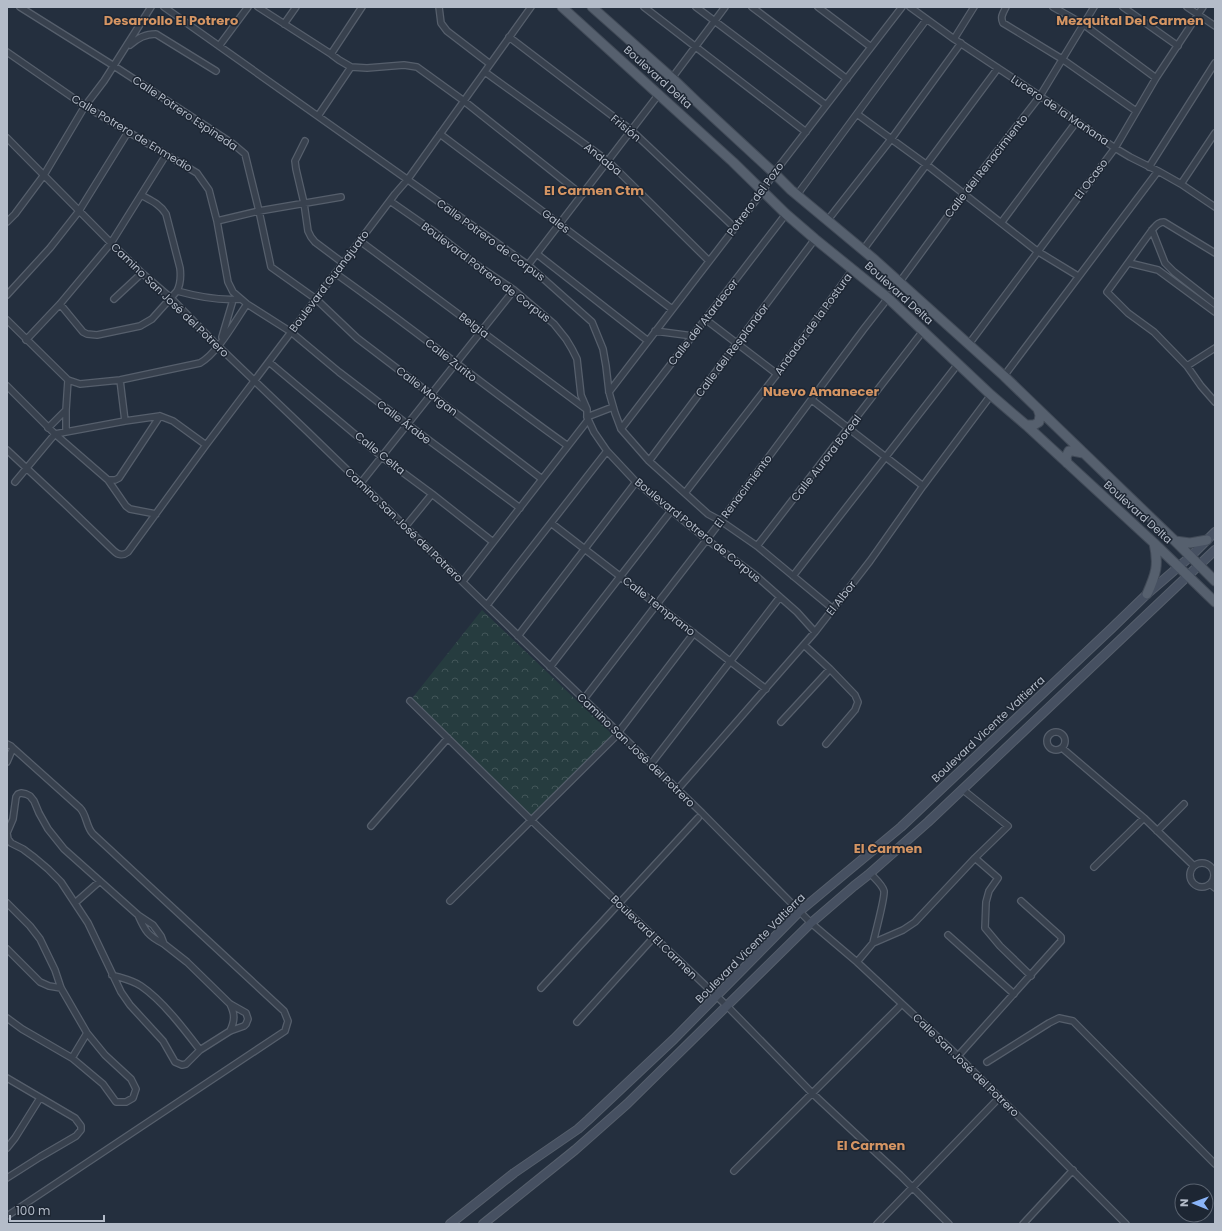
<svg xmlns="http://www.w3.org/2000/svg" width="1222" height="1231" font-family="Poppins,sans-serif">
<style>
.park{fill:url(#park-crowns)}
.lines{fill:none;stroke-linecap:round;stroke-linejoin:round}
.street-casing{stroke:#565f6c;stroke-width:8}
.secondary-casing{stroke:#565f6c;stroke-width:10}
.primary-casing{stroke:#414a57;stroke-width:11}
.street{stroke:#38414e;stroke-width:5.5}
.secondary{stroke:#465061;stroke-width:8}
.primary{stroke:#56606e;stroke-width:9}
.labels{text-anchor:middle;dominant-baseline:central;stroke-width:3;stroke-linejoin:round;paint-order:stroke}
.street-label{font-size:11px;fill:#b4bcc9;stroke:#1d2633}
.quarter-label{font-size:13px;font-weight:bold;fill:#d59563;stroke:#1d2633}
</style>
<defs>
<pattern id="park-crowns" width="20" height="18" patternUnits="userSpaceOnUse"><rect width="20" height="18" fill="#263c3f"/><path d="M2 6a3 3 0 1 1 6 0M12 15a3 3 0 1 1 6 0" fill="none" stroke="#435659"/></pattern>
</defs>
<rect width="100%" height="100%" fill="#242f3e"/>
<path class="park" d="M482,610L615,737L531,820L410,701Z"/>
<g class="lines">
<defs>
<path id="street" d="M20,7L114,66L232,143L245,154L259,211L271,267L316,299L357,338L542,479
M164,7L528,265L592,322L603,349L606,366L609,392L615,413L621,429L649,461L708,514L721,521L757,546L833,609
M258,7L331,54L339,60L351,67L367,68L404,65L417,67L464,101L582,195
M439,7L441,23L447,31L490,64
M644,7L806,132
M696,7L826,105
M752,7L847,79
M818,7L871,47
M910,7L954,39L1040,96L1115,148L1130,157L1158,171L1181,184L1215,207
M1006,7C1003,13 1000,17 1003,23L1062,59L1136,111
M1053,7L1083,24L1156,78
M1123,7L1178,46
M1187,7L1215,26
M284,24L296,7
M509,37L631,130L735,228
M954,39L974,7
M130,45C138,38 145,34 156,34L216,71
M219,46L248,7
M7,52L85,106L197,173L209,190L217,221L228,282L233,292L247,304L291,332L339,372L407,424L520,508
M331,54L362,7
M485,72L608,161L709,261
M672,78L725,7
M857,114L927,165L1037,251L1078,276
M318,116L351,67
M440,134L672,309
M7,138L111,243L142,273L171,298L218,346L308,432L476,595L702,813L811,923L857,962L958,1056L1126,1224
M305,141L295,161L296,169L304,203L308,231L311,237L315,242L343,263
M1149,167L1215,63
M1181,184L1215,133
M797,195L926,20
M390,201L433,231L474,263L514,290L554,324L566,339L572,349L577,359L581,395L587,409V417L594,432L607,451L636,482L706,539L755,575L797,612L815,632
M217,221L259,211L341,197
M827,221L892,138L961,43
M7,222L15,214L44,175L85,106L104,81L151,7
M1001,223L1077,121
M1152,230L1165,263L1174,272L1215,304
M360,241L586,409
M863,250L998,68
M1215,253L1164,222C1158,222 1156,226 1152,230L1107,292L1128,313L1154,332L1187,366L1201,386L1215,402
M537,254L648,341
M1129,263L1158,270L1215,312
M528,265L659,94
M335,273C414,329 489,390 568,446
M177,291C199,297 219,301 240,299
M7,295L50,248L79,211L128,132
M114,299L142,273
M60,304L83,332L87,334L97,335L140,326L152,319L177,291C181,283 181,276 180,268L166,214C160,204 150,200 141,195
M705,319L777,374
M7,320L68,380L80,384L120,380L200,363C218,353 235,321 247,304
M655,331L693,336
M222,337L233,300
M26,340L60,304L111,243L166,155
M969,344L1115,148L1156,78L1203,7
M269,362L382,457L432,494L493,542
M1187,366L1215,348
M1004,376L1158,171
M120,380L125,421
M7,386L55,434L108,480H115L119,478L160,416
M609,392L763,191L774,173L902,7
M812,400L923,486
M66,410V432
M587,417L613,407
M48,428L66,410L68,380
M621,429L786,214
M7,450L65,504L114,551C118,555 123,556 128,552L206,445L395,194L408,179L531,7
M649,461L815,239
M108,480L126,506L130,509L156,514
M15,482L55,434L125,421L160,416L173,421L206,445
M360,484L514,290
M685,493L777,374L853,269
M551,523L766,689
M405,527L432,494
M757,546L923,331
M793,576L958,364
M463,581L588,420
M487,605L607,451
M518,636L636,482
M804,645L830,669L855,695L858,702L855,710L826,744
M550,667L671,511
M584,699L721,521L863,330L888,298L964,194L1040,96L1094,7
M410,701L531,820L727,1006L812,1093L900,1175L949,1224
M781,722L830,669
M1047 741a9 9 0 1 1 18 0a9 9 0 1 1-18 0Z
M618,733L694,633
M7,744L11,746L13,748L7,762
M1062,748L1144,818L1194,866
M651,764L780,597
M677,790L815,632L870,561L923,486L991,395
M21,793L26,794L30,796L34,801L39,813L48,829L64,849L138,915L153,925L161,936L164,944L187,962L230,1004L246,1013L248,1019L246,1024L244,1026L230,1031L200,1050L186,1064L182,1065L175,1062L163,1041L130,1005L121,992L88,923L61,882L48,869L35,858L23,849L11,843L8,839L7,833L13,819L16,797L18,794Z
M371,826L448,738
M1157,831L1184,804
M975,858L998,878L989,891L986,902L985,928L1000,946L1031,976
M1190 875a12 12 0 1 1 24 0a12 12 0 1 1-24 0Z
M1094,867L1144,818
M870,873C874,878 882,884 884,891C885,898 875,934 873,943
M1210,884L1215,888
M450,901L615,737
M7,903L30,926L40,939L55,970L61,988L87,1033L105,1055L131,1079L136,1089L133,1098L126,1102H116L103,1084L72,1058L22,1029L7,1018
M75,903L100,881
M138,915C145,931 148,936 164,944
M948,935L1014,994
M7,949L40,982L49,986L61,988
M857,962L873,943L903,930L915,922L975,858L1008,826L962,789
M112,975C121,978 132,980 141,986C162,1000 184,1029 200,1050
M541,988L698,818
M577,1022L654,937
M230,1031C235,1020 235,1014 230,1004
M958,1056L1061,941V937L1059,935L1021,901
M72,1058L87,1033
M987,1062L1049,1023L1059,1018L1073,1021L1215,1164
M7,1078L75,1118L81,1126V1130L76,1136L40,1157L7,1178
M7,1148L15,1138L40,1098
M734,1171L899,1007
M7,1216L285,1031L288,1021L284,1011L93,834C86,827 87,815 80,808L13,748
M877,1224L996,1101
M1023,1224L1073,1170"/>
<path id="secondary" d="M450,1224L514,1173L578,1129L588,1120L674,1039L800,911L901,827L1112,628L1147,594L1191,556L1215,532
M483,1224L575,1150L627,1104L811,923L854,886L868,875L928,822L1215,550"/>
<path id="primary" d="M562,7L733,162L786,214L815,239L888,298L991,395L1026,425L1154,543L1215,602
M592,7L672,78L697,102L774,173L791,190L875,260L1004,376L1175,541L1215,581
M1026,425H1034L1039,422L1040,415L1038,409
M1067,463L1066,457L1069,451H1073L1083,453
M1175,541L1190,543L1207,540
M1147,594C1156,574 1159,565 1154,543"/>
</defs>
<use href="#street" class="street-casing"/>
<use href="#secondary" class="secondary-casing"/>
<use href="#primary" class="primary-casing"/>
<use href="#street" class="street"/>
<use href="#secondary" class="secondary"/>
<use href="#primary" class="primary"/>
</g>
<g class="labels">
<g class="street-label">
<text transform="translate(658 77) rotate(42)">Boulevard Delta</text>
<text transform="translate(1060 110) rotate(34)">Lucero de la Mañana</text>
<text transform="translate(185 113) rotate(34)">Calle Potrero Espineda</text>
<text transform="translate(626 128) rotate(40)">Frisión</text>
<text transform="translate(132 133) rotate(31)">Calle Potrero de Enmedio</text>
<text transform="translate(603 159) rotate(39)">Andaba</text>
<text transform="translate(986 166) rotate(-52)">Calle del Renacimiento</text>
<text transform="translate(1091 179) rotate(-53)">El Ocaso</text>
<text transform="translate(755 199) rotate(-54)">Potrero del Pozo</text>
<text transform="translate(556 221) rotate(37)">Gales</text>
<text transform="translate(491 240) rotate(36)">Calle Potrero de Corpus</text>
<text transform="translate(486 272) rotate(37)">Boulevard Potrero de Corpus</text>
<text transform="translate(329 281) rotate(-53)">Boulevard Guanajuato</text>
<text transform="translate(899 293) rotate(42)">Boulevard Delta</text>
<text transform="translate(170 300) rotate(44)">Camino San José del Potrero</text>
<text transform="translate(703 322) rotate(-52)">Calle del Atardecer</text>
<text transform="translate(813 324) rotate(-54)">Andador de la Postura</text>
<text transform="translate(474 325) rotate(37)">Belgia</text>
<text transform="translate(732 350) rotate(-53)">Calle del Resplandor</text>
<text transform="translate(451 360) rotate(38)">Calle Zurito</text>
<text transform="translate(427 391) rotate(37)">Calle Morgan</text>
<text transform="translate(404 422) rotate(37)">Calle Árabe</text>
<text transform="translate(380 453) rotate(39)">Calle Celta</text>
<text transform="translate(826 458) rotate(-52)">Calle Aurora Boreal</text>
<text transform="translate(743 491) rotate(-53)">El Renacimiento</text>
<text transform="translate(1138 512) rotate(42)">Boulevard Delta</text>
<text transform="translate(404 525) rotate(44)">Camino San José del Potrero</text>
<text transform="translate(698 530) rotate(39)">Boulevard Potrero de Corpus</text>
<text transform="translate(841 598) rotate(-52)">El Albor</text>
<text transform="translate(659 606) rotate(38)">Calle Temprano</text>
<text transform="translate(988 729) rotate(-43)">Boulevard Vicente Valtierra</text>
<text transform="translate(636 750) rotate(44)">Camino San José del Potrero</text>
<text transform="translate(654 937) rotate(44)">Boulevard El Carmen</text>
<text transform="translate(750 948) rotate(-45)">Boulevard Vicente Valtierra</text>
<text transform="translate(966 1065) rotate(44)">Calle San José del Potrero</text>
</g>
<g class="quarter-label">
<text x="171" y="20">Desarrollo El Potrero</text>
<text x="1130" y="20">Mezquital Del Carmen</text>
<text x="594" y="190">El Carmen Ctm</text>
<text x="821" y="391">Nuevo Amanecer</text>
<text x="888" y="848">El Carmen</text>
<text x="871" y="1145">El Carmen</text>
</g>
</g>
<rect width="1222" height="1231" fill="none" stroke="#b4bcc9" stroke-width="16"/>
<g transform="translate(1194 1203) rotate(271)"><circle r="19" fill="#1d2633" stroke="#59626f"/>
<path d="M0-3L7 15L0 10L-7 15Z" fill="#8ab4f8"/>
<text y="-6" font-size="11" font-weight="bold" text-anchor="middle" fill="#b4bcc9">N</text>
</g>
<path d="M10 1215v6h94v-6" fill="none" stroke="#b4bcc9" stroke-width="2"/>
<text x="16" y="1215" font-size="12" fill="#b4bcc9" stroke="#1d2633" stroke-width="3" paint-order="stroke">100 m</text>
</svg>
